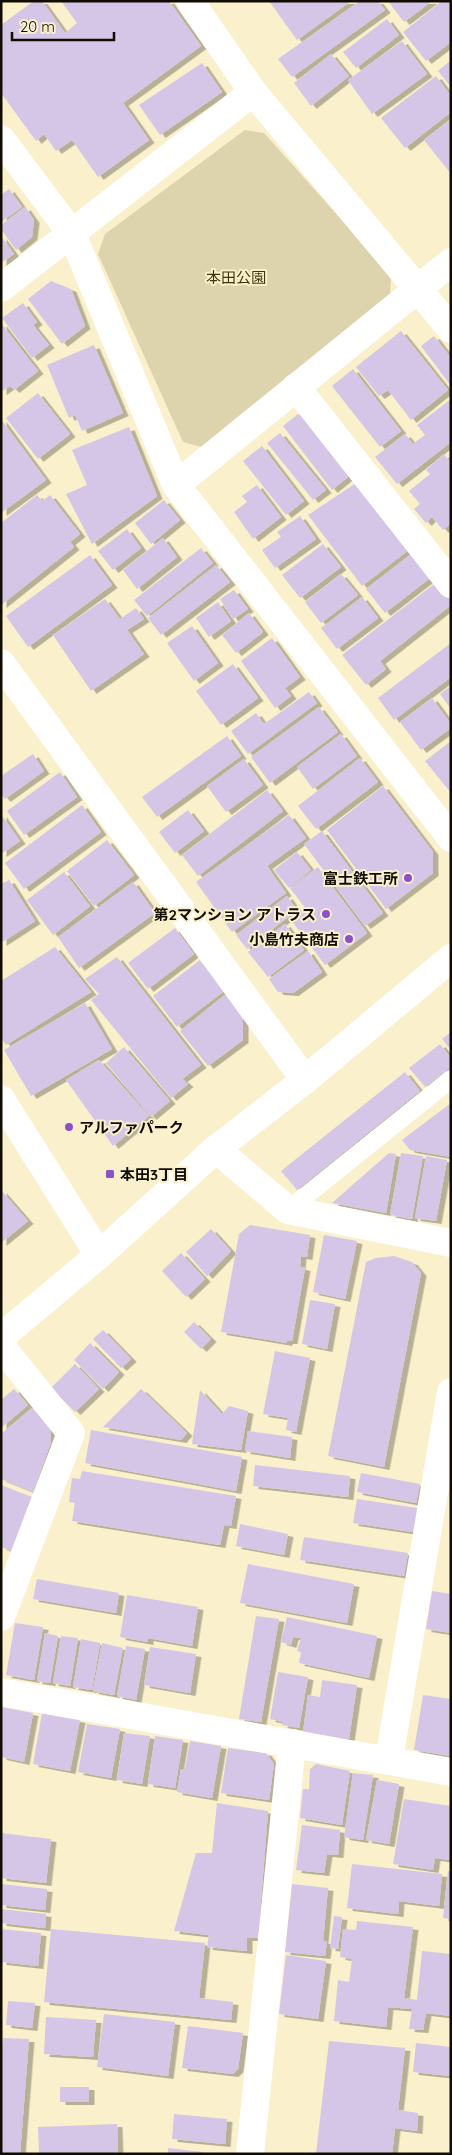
<svg xmlns="http://www.w3.org/2000/svg" width="452" height="2155" font-family="Quicksand,'Noto Sans JP',sans-serif">
<style>
.green{fill:#ddd3ac}
.building{fill:#d5c6e8;filter:url(#shadow)}
.lines{fill:none;stroke-linecap:round;stroke-linejoin:round}
.service{stroke:#fff;stroke-width:18}
.minor{stroke:#fff;stroke-width:28}
.tertiary{stroke:#fff;stroke-width:28}
.poi-dot{fill:#8d50c6;stroke:#faf0cc;stroke-width:2}
.labels{text-anchor:middle;dominant-baseline:central;stroke-width:4;stroke-linejoin:round;paint-order:stroke}
.park-label{font-size:15px;fill:#3f350d;stroke:#faf0cc}
.poi-label{font-size:15px;font-weight:bold;fill:#100c02;stroke:#faf0cc;text-anchor:end}
</style>
<defs>
<filter id="shadow"><feDropShadow dx="5.5" dy="3" stdDeviation="0" flood-color="#0004"/></filter>
</defs>
<rect width="100%" height="100%" fill="#faf0cc"/>
<path class="green" d="M245,130L264,133L391,275L390,298L205,448L183,442L98,254L105,234Z"/>
<path class="building" d="M34,1H42L65,33L77,23L61,1H169L201,46L123,103L149,140L98,177L72,140L56,151L44,134L36,141L1,93V25Z
M269,1H351L297,40Z
M360,1H378L385,10L292,77L278,59Z
M388,1H432L404,22Z
M442,1H451V42L426,61L403,32Z
M387,19L399,35L356,68L343,52Z
M402,41L427,74L372,114L348,80Z
M331,54L349,76L311,106L294,83Z
M451,60V87L438,71Z
M202,63L222,92L160,135L139,105Z
M436,76L451,96V112L405,148L381,118Z
M451,119V174L424,140Z
M9,189L22,207L1,222V195Z
M25,207L34,220L32,237L16,250L1,229V225Z
M1,236L14,254L1,263Z
M51,281L71,289L85,326L62,344L28,299Z
M23,303L37,322L33,325L49,345L32,358L2,318Z
M1,323L38,371L14,390L10,386L1,392Z
M401,331L448,390L411,420L388,390L379,396L356,367Z
M434,336L451,358V386L421,346Z
M94,345L123,413L82,431L75,415L69,418L47,365Z
M353,369L401,431L380,447L332,386Z
M38,393L70,434L38,459L6,418Z
M451,399V442L397,484L375,457L405,434L413,444L425,435L417,425Z
M298,414L311,418L354,472L332,490L283,426Z
M1,419L46,480L1,513Z
M129,427L157,496L92,544L66,494L87,485L72,450Z
M280,433L326,490L313,500L267,443Z
M262,446L304,501L286,515L243,461Z
M444,454L451,463V523L443,530L432,517L426,523L414,509L420,504L409,491L430,474L426,470Z
M359,481L410,549L362,586L308,515Z
M257,485L281,517L253,539L234,512L247,502L242,496Z
M37,495L42,501L50,495L80,534L70,542L74,547L1,605V523Z
M164,500L180,520L151,544L135,523Z
M300,516L316,539L275,568L262,550L281,537L277,532Z
M127,529L141,548L113,570L98,551Z
M163,538L177,557L137,589L123,570Z
M323,544L341,567L300,598L282,575Z
M201,548L213,563L147,616L134,600Z
M415,551L434,575L385,613L366,589Z
M90,555L112,585L28,647L6,616Z
M216,565L230,582L161,635L148,618Z
M341,574L358,595L321,623L305,602Z
M438,581L451,597V605L380,661L386,669L366,685L342,655Z
M234,590L248,609L233,619L220,599Z
M362,597L378,618L337,649L321,628Z
M105,599L120,619L136,608L144,619L127,630L144,654L91,691L53,635Z
M218,602L231,621L209,637L196,618Z
M249,613L263,632L236,653L222,635Z
M192,626L218,663L194,681L167,643Z
M272,638L300,677L285,688L291,696L275,708L241,661Z
M451,643V677L394,720L378,698Z
M233,664L258,698L221,725L196,691Z
M451,686V709L440,694Z
M309,692L317,703L248,754L231,731L256,713L264,724Z
M432,698L451,724V728L421,750L400,722Z
M319,707L338,732L270,783L251,757Z
M341,734L357,756L313,789L297,767Z
M227,736L241,756L157,817L142,797Z
M451,741V793L425,761Z
M33,754L44,771L5,799L1,794V776Z
M360,758L378,782L316,829L298,806Z
M244,759L263,785L226,812L207,786Z
M60,772L77,797L24,835L7,811Z
M383,786L433,852V873L386,909L327,830Z
M267,790L283,811L198,876L182,855Z
M82,805L101,832L24,889L5,863Z
M188,810L204,831L175,853L159,832Z
M1,814L20,841L1,854Z
M289,815L306,838L267,866L286,893L232,932L196,882Z
M322,831L383,913L365,926L304,844Z
M107,840L134,875L94,906L67,871Z
M297,852L311,870L289,888L274,870Z
M318,867L367,933L325,965L291,920L306,909L290,888Z
M64,872L90,906L53,935L27,900Z
M9,880L35,921L1,943V884Z
M133,882L155,913L79,968L58,937Z
M287,896L297,910L247,949L236,935Z
M285,924L304,950L268,977L248,952Z
M175,928L194,954L148,989L128,963Z
M55,947L91,992L6,1045L1,1038V981Z
M308,951L322,972L293,993L278,992L269,979Z
M117,957L201,1065L182,1079L188,1084L171,1098L91,1000L99,994L85,979Z
M200,960L224,991L177,1027L153,996Z
M226,994L243,1016V1040L208,1066L180,1031Z
M85,1003L112,1049L31,1096L4,1050Z
M451,1032V1050L442,1039Z
M440,1044L451,1058V1067L425,1087L409,1068Z
M124,1047L170,1101L151,1117L106,1063Z
M99,1060L149,1116L113,1146L66,1080Z
M405,1072L420,1091L297,1190L281,1171Z
M451,1103V1157L410,1150L402,1140Z
M389,1153L396,1154L386,1213L332,1203Z
M401,1153L423,1156L412,1219L390,1215Z
M426,1156L447,1160L436,1221L415,1218Z
M1,1190L28,1221L1,1243Z
M250,1225L310,1235L307,1257L301,1256L300,1267L305,1268L292,1341H287V1343L221,1332L239,1234Z
M211,1229L231,1251L207,1276L186,1252Z
M324,1235L357,1241L345,1299L313,1292Z
M181,1253L205,1279L186,1297L162,1271Z
M394,1256L412,1262L421,1273L384,1467L328,1456L366,1262L376,1258Z
M310,1300L335,1304L327,1349L302,1344Z
M194,1322L211,1339L201,1349L184,1332Z
M103,1330L131,1359L121,1368L93,1339Z
M90,1343L119,1372L103,1389L74,1360Z
M275,1351L310,1358L296,1432L286,1430L288,1418L263,1414Z
M75,1364L99,1389L75,1412L51,1388Z
M14,1389L28,1405L1,1428V1400Z
M141,1389L187,1433L181,1440L103,1427Z
M200,1390L222,1414L229,1406L248,1411L241,1450L192,1444Z
M32,1408L50,1425L51,1442L33,1492L1,1479V1434Z
M91,1430L242,1457L236,1491L85,1463Z
M248,1431L292,1437L290,1458L245,1451Z
M255,1465L350,1476L348,1497L253,1486Z
M82,1471L236,1496L231,1526L224,1525L220,1545L72,1521L75,1503L69,1502L72,1478L80,1479Z
M361,1473L420,1484L416,1503L357,1492Z
M1,1485L32,1497L12,1551L1,1547Z
M357,1499L417,1508L413,1532L353,1523Z
M240,1524L288,1534L284,1555L236,1546Z
M304,1537L408,1553L404,1576L300,1560Z
M248,1564L354,1584L347,1623L240,1603Z
M37,1579L119,1593L116,1613L33,1599Z
M432,1591L451,1594V1633L426,1629Z
M127,1595L198,1607L192,1646L148,1638V1642L120,1637Z
M256,1616L279,1619L261,1722L239,1719Z
M287,1617L377,1636L369,1678L299,1663L301,1652L297,1651L301,1638L293,1637L291,1645L281,1642Z
M15,1623L43,1627L34,1680L6,1675Z
M45,1633L58,1636L50,1683L37,1681Z
M61,1636L78,1638L70,1686L53,1683Z
M81,1639L100,1643L92,1690L73,1687Z
M102,1643L123,1648L114,1695L93,1691Z
M126,1646L145,1649L136,1700L117,1696Z
M150,1647L196,1654L190,1693L144,1685Z
M278,1672L308,1677L299,1728L282,1725L283,1722L270,1719Z
M322,1680L357,1685L349,1739L303,1732L308,1695L320,1697Z
M423,1695L451,1699V1756L414,1750Z
M1,1707L33,1713L24,1762L1,1757Z
M42,1713L80,1720L70,1771L33,1764Z
M87,1724L120,1729L111,1778L78,1772Z
M124,1733L150,1736L142,1784L117,1780Z
M155,1736L183,1740L175,1788L148,1784Z
M190,1741L221,1746L212,1798L177,1792L181,1769H185Z
M228,1748L266,1753L274,1764L269,1800L221,1793Z
M316,1764L350,1771L342,1825L300,1818L303,1789H309L310,1769Z
M353,1773L373,1775L363,1840L344,1837Z
M377,1780L399,1784L389,1844L366,1840Z
M404,1799L451,1806L450,1860L435,1858L433,1870L393,1864Z
M217,1803L268,1811L258,1938H247V1951L207,1947L209,1935L174,1931L196,1853H212Z
M302,1825L340,1830L338,1855L327,1854L324,1873L296,1870Z
M1,1833L51,1839L46,1883L1,1878Z
M352,1864L442,1874L439,1906L399,1901L398,1914L347,1908Z
M448,1871L451,1872V1919L443,1918Z
M1,1884L47,1889L45,1910L1,1905Z
M292,1884L328,1888L323,1941H327L325,1956L285,1952Z
M1,1909L46,1914L45,1928L1,1923Z
M334,1916L342,1917L338,1949L330,1948Z
M357,1921L413,1927L404,1998L417,2000L422,1951L451,1954V2016L426,2013L423,2030L409,2029L412,2009L388,2007L386,2027L334,2021L338,1980L349,1982L352,1959L340,1957L343,1929L356,1930Z
M1,1929L41,1933L38,1966L1,1962Z
M51,1929L205,1943L199,1998L233,2002L231,2020L44,2002Z
M286,1955L326,1961L318,2019L279,2014Z
M8,2001L35,2003L32,2028L6,2025Z
M104,2014L175,2022L168,2076L97,2067Z
M46,2017L96,2020L93,2057L44,2054Z
M188,2026L243,2033L238,2069L233,2074L182,2068Z
M3,2038L29,2039L20,2154H1V2059Z
M329,2041L405,2048L398,2110L418,2113L417,2131L395,2128L392,2154H316Z
M416,2043L451,2047V2076L413,2072Z
M60,2087H89V2102H60Z
M174,2114L227,2119L225,2144L172,2139Z
M117,2124L118,2154H39L38,2127Z
M168,2148L203,2152V2154H168Z"/>
<g class="lines">
<path class="service" d="M288,1210L451,1079"/>
<path class="minor" d="M190,1L253,92L451,329
M1,139L72,234L176,485L451,838
M1,288L253,92
M296,387L451,584
M176,485L451,262
M1,663L305,1080
M1,1099L99,1255
M216,1149L288,1210L451,1243
M1,1346L71,1433L1,1617
M1,1692L451,1772
M389,1759L451,1392
M250,2154L292,1743"/>
<path class="tertiary" d="M1,1337L99,1255L216,1149L305,1080L451,958"/>
</g>
<g class="poi-dot">
<circle cx="408" cy="878" r="5"/>
<circle cx="326" cy="914" r="5"/>
<circle cx="349" cy="939" r="5"/>
<circle cx="69" cy="1127" r="5"/>
<rect x="105" y="1169" width="10" height="10" rx="2.5"/>
</g>
<g class="labels">
<g class="park-label">
<text x="236" y="277">本田公園</text>
</g>
<g class="poi-label">
<text x="398" y="878">富士鉄工所</text>
<text x="316" y="914">第2マンション アトラス</text>
<text x="339" y="939">小島竹夫商店</text>
<text x="79" y="1127" text-anchor="start">アルファパーク</text>
<text x="120" y="1174" text-anchor="start">本田3丁目</text>
</g>
</g>
<rect width="452" height="2155" fill="none" stroke="#100c02" stroke-width="5"/>
<path d="M12 32v8h102v-8" fill="none" stroke="#100c02" stroke-width="2.5"/>
<text x="20" y="32" font-size="15" fill="#100c02" stroke="#faf0cc" stroke-width="4" paint-order="stroke">20 m</text>
</svg>
